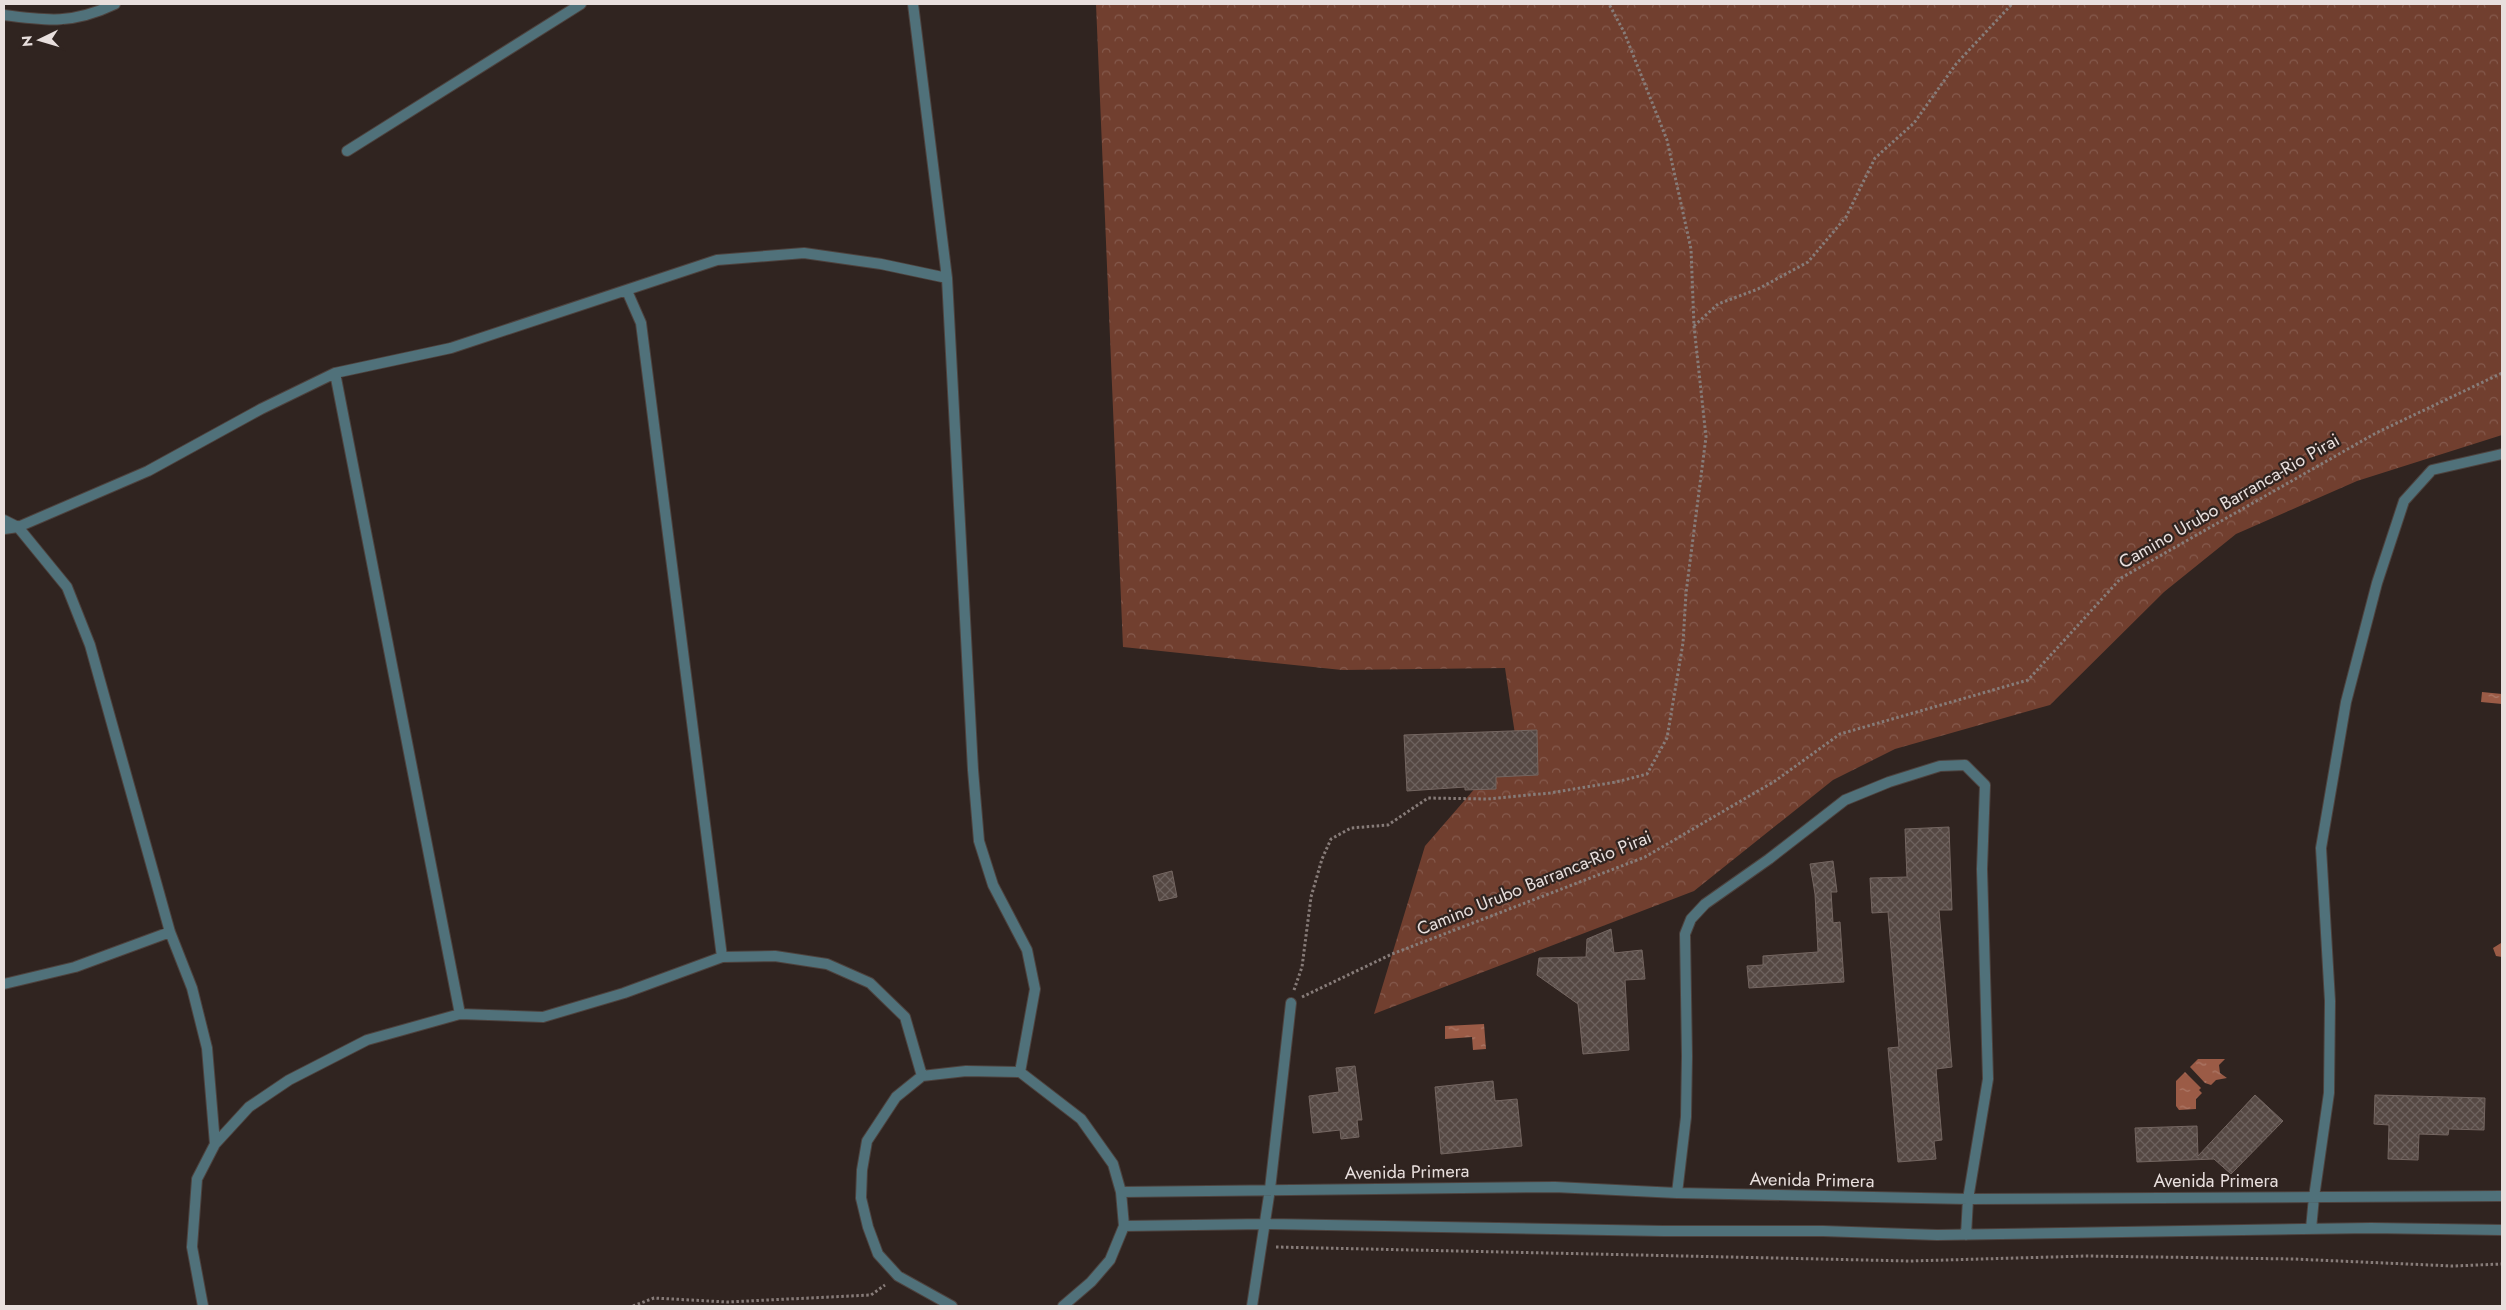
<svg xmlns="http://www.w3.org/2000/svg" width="2506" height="1310" font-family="Jost,sans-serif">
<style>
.forest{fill:url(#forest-crowns)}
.water{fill:url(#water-ripples)}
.building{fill:url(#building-cross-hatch);stroke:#746661}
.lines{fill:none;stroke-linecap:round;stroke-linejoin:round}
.street-casing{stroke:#4d423e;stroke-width:12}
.path{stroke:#877c79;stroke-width:3;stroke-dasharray:2.5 2.5;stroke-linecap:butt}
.street{stroke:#50717a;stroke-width:10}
.labels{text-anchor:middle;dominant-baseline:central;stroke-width:4.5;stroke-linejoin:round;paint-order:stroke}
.street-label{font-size:18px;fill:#e8dfdd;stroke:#302420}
</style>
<defs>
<pattern id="forest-crowns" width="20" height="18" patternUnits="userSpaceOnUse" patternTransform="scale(1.25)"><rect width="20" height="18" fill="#713f2f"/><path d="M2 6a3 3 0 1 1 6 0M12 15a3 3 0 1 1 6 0" fill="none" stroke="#855a4d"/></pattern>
<pattern id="water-ripples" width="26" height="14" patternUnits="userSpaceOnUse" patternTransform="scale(1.25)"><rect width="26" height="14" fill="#9b5b46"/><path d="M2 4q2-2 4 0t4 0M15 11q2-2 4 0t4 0" fill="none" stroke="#ae7a69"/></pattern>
<pattern id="building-cross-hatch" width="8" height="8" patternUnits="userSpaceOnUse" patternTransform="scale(1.25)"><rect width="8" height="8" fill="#554843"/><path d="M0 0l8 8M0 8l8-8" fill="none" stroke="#6d625e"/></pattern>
</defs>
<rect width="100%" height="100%" fill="#302420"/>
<path class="forest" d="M1096,4H2502V435L2357,481L2236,534L2164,592L2050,705L1895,749L1833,780L1694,891L1374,1014L1425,846L1516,741L1505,668L1342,670L1123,647Z"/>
<path class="water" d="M2482,692L2502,694V704L2481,702Z
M2502,932V957L2496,956L2493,948L2501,943Z
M1484,1024L1486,1049L1473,1050L1472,1037L1445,1039V1026Z
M2198,1059H2225L2219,1065L2220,1073L2227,1078L2216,1080L2211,1085L2205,1083L2190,1067Z
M2185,1072L2201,1088L2199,1090L2202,1093L2196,1099V1109L2179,1110L2176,1106V1081Z"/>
<path class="building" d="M1537,730L1538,775L1496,777V789L1465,790V787L1407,791L1404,735Z
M1949,827L1952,910H1939L1952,1067L1936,1069L1942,1140L1934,1141L1936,1159L1898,1162L1888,1048L1899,1047L1888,912L1872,913L1870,878L1907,877L1905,829Z
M1833,861L1837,892H1831L1833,923L1840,922L1844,982L1749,988L1747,966L1763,965V956L1818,952L1815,894L1810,864Z
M1172,871L1177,897L1159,901L1153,876Z
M1611,929L1614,953L1642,950L1645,979L1625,980L1629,1050L1583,1054L1578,1004L1537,975L1539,958L1586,957L1587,939Z
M1355,1066L1362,1120H1357L1359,1137L1341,1139L1340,1130L1313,1133L1309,1096L1339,1092L1336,1068Z
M1493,1081L1495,1101L1517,1099L1522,1146L1441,1154L1435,1087Z
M2255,1095L2283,1121L2231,1174L2214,1159L2137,1162L2135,1128L2197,1126L2198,1156Z
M2375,1095L2485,1098L2484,1130L2449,1129L2448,1135L2419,1134L2418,1160L2388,1159L2389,1125L2374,1124Z"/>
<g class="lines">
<defs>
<path id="street" d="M913,4L947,278L973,770L979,841L993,885L1027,950L1035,989L1020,1072
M4,15C48,21 73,24 115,4
M347,151L581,4
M627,291L641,323L722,957
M335,373L460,1014
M4,520L18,527L67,587L90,645L170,932L192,988L207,1048L215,1144
M4,529L18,527L148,471L261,409L335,373L451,348L717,260L804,253L881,264L947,278
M4,984L75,967L170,932
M1121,1192L1555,1187L1677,1193L1968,1199L2502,1196
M1677,1193L1686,1117L1687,1056L1685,934L1691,919L1705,904L1769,859L1845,800L1889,782L1940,766L1965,765L1985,785L1982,869L1988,1079L1968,1199L1966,1235
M1124,1226L1265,1224L1663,1231H1823L1937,1235L2371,1228L2502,1230
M2311,1229L2314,1197L2329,1093L2330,1001L2321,848L2346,702L2377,583L2404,501L2432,470L2502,454
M203,1306L192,1247L197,1179L215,1144L249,1107L289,1080L367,1040L460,1014L543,1017L624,993L722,957L775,956L827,964L870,983L905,1017L922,1076
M952,1306L898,1276L878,1254L868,1227L861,1198L862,1170L867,1141L896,1097L922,1076L966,1071L1020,1072L1081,1119L1113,1164L1121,1192L1124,1226L1110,1260L1091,1282L1063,1306
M1252,1306L1270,1189L1291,1003"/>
</defs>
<use href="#street" class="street-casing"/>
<path class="path" d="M1694,326L1718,304L1758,289L1808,262L1846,217L1875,158L1914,123L1956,64L2012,4
M1294,990L1302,967L1311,897L1322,859L1331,839L1351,828L1388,825L1428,798L1487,799L1550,793L1616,782L1647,774L1667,738L1683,643L1686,593L1706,437L1694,326L1691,249L1667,140L1624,32L1609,4
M1302,997L1392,954L1645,857L1775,781L1840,734L2028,680L2121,578L2376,433L2502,373
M1276,1247L1910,1261L2087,1256L2293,1259L2453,1266L2502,1264
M633,1306L654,1298L727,1302L871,1295L885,1285"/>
<use href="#street" class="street"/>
</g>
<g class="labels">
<g class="street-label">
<text transform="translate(2229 501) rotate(-30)">Camino Urubo Barranca-Rio Pirai</text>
<text transform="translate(1534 883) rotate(-22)">Camino Urubo Barranca-Rio Pirai</text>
<text transform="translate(1407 1172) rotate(-1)">Avenida Primera</text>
<text transform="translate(1812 1180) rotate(1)">Avenida Primera</text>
<text x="2216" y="1181">Avenida Primera</text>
</g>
</g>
<rect width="2506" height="1310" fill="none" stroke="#e8dfdd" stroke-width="10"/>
<g transform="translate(40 40) rotate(265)" stroke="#302420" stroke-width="4" paint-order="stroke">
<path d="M0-4L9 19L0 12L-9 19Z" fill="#e8dfdd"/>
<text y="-8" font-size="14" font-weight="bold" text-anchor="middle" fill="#e8dfdd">N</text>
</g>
</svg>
